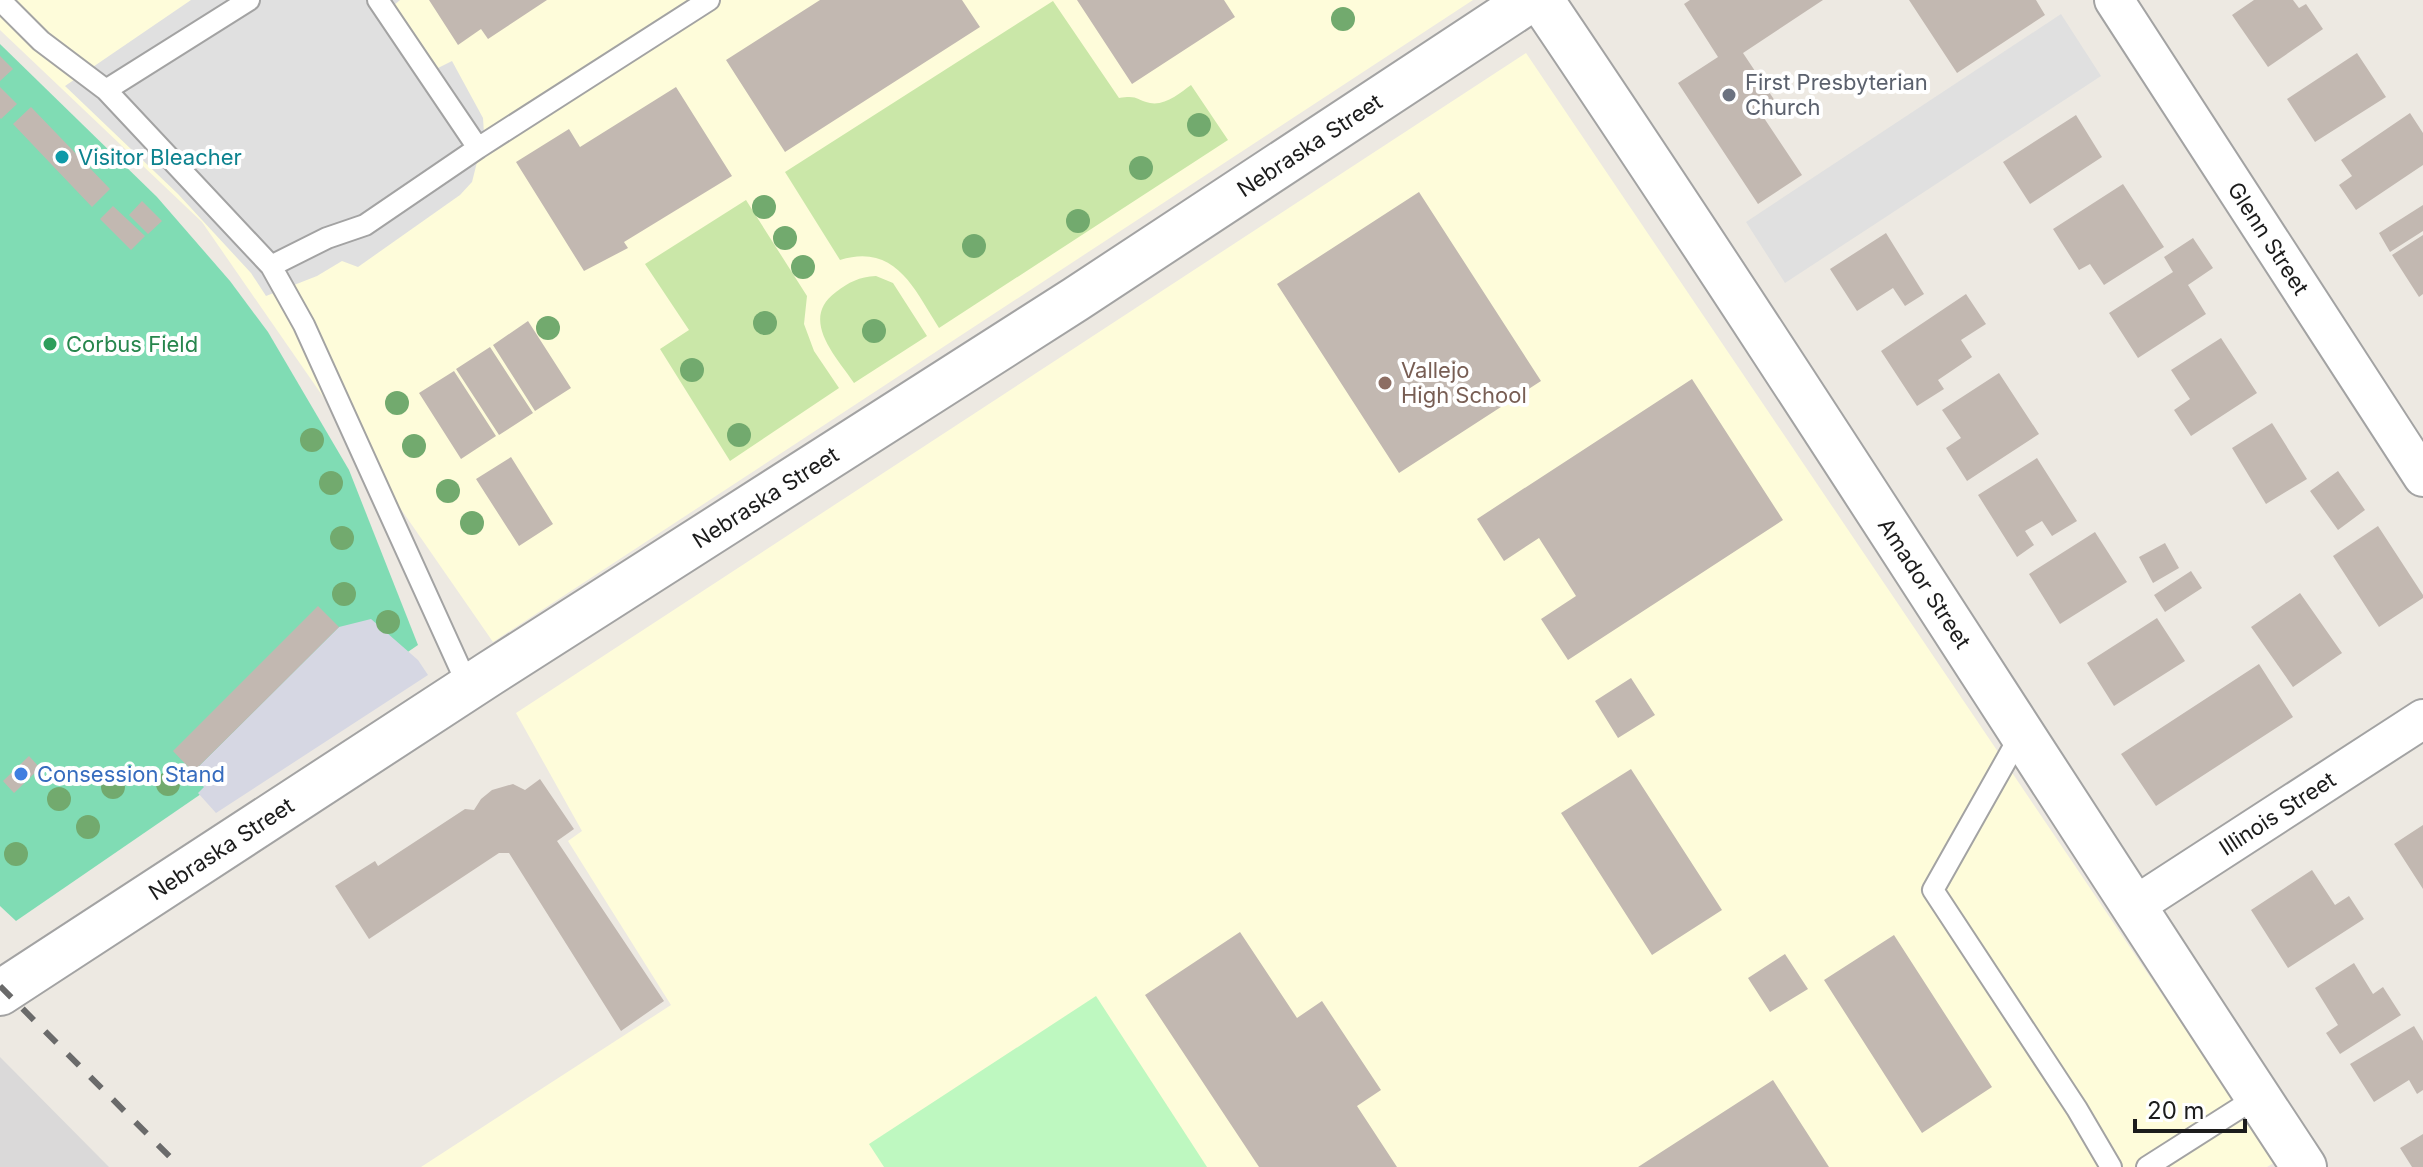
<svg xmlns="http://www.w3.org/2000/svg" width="2423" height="1167" font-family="Inter,sans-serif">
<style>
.residential{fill:#dad9d9}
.education{fill:#fefcda}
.grass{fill:#cae7a8}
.park{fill:#bef8c0}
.pitch{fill:#80dcb4}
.parking{fill:#e0e0e0}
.plaza{fill:#d6d7e3}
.building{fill:#c2b8b1}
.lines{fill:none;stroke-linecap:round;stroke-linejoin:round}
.service-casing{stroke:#a3a3a3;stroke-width:24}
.minor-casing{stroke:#a3a3a3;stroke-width:42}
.tertiary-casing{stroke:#a3a3a3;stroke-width:48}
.service{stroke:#fff;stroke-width:20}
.minor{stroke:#fff;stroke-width:38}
.tertiary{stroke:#fff;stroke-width:44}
.rail{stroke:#6a6a6a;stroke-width:6;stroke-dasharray:16 16;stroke-linecap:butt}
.tree{fill:#72aa6e}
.worship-dot{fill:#6b7280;stroke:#fff;stroke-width:3}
.culture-dot{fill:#0f9aa8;stroke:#fff;stroke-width:3}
.leisure-dot{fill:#2e9e5b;stroke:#fff;stroke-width:3}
.education-dot{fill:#8d6e63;stroke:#fff;stroke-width:3}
.shop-dot{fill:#3f7fe0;stroke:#fff;stroke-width:3}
.labels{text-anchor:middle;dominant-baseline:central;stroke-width:8;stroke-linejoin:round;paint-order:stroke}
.worship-label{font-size:22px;fill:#5b616d;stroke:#fff;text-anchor:start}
.street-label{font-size:22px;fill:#1c1c1c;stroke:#fff}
.culture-label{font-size:22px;fill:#0d838f;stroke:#fff;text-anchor:start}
.leisure-label{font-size:22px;fill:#27864d;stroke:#fff;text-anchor:start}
.education-label{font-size:22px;fill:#785e54;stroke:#fff;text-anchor:start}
.shop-label{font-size:22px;fill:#366cbe;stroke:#fff;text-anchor:start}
</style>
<rect width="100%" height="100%" fill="#ede9e2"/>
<path class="residential" d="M0,1057L109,1167H0Z"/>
<path class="education" d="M0,0H1473L493,642L202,222L0,30Z
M1526,53L2275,1162L2267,1167H421L671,1005L568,841L582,831L516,713Z"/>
<path class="grass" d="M1053,1L1119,98C1139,95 1135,100 1150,103C1165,106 1180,93 1191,85L1228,140L939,328C914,289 896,243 840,260L785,172Z
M746,200L807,296L804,324L814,351L839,388L730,461L660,349L689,330L645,264Z
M876,276L893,283L927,336L854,383C836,356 799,319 836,292C849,282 859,277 876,276Z"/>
<path class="park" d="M1096,996L1207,1167H884L869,1144Z"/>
<path class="pitch" d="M0,44L157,197L230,281L268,332L349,470L418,645L16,921L0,906Z"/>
<path class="parking" d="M191,0H400L392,7L434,70L452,61L483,118L484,134L472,182L460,195L358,267L342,261L317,276L266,296L251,273L178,194L65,86Z
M2061,14L2101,76L1785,283L1746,222Z"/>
<path class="plaza" d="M371,619L418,660L428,675L216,813L198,793L204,787L192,775L193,772L339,627Z"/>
<path class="building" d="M429,0H547L488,39L481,29L458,45Z
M820,0H962L980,27L785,152L726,60Z
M1077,0H1224L1235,17L1132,84Z
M1690,0H1823L1743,53L1779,107L1764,118L1802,175L1758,204L1678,83L1718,57L1684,4Z
M1909,0H2036L2045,15L1957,73Z
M2254,0H2293L2299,8L2306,4L2323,29L2268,67L2232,15Z
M2357,53L2386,97L2315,142L2287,99Z
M0,56L13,69L0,81Z
M0,87L17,104L1,119L0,118Z
M676,87L732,176L624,242L628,248L584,271L516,162L569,129L580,147Z
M31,107L110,189L92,207L13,124Z
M2410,113L2423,133V165L2356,210L2339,185L2352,176L2341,160Z
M2076,115L2102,157L2030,204L2003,162Z
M2123,184L2164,247L2104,285L2090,264L2079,270L2053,229Z
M1419,192L1541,381L1399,473L1277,284Z
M142,201L162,221L148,234L129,215Z
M2423,205V231L2390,252L2379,233Z
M113,206L145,236L131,250L100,219Z
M1886,233L1924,294L1905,306L1893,288L1857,311L1830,269Z
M2423,235V294L2419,297L2392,255Z
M2193,238L2213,268L2188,285L2206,314L2138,358L2109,313L2173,272L2164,257Z
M1966,294L1986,324L1961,340L1972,357L1938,380L1944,389L1917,406L1881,351Z
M528,321L571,388L535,411L493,345Z
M2221,338L2257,393L2191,436L2174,410L2190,399L2171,370Z
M490,347L533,413L499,435L456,369Z
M454,371L496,436L461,459L419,393Z
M1999,373L2039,434L1967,481L1946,448L1961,438L1942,410Z
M1692,379L1783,520L1568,660L1541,619L1576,596L1539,538L1504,561L1477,519Z
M2272,423L2307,479L2266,504L2232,448Z
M511,457L553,524L519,546L476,479Z
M2037,458L2077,521L2052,536L2042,521L2025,531L2034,545L2017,557L1978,495Z
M2338,471L2365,510L2338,530L2310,491Z
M2378,526L2423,595V598L2379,627L2333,556Z
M2095,532L2127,582L2060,624L2029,574Z
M2165,543L2179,568L2153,583L2139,557Z
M2191,571L2202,588L2165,612L2154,595Z
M2300,593L2342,653L2293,687L2251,627Z
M318,606L339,627L193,772L173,751Z
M2157,618L2185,661L2114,706L2087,663Z
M2259,664L2293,717L2156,806L2121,754Z
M1631,678L1655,715L1618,738L1595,701Z
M29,756L40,768L14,793L3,781Z
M1631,769L1722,910L1652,955L1561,813Z
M540,779L574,829L557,841L664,1001L621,1031L509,853H499L369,939L335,886L375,861L378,866L465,809L474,810L481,799L492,790L513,784L525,790Z
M2423,825V889L2394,844Z
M2312,870L2335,905L2349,896L2364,919L2288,968L2251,910Z
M1240,932L1297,1018L1322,1001L1381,1090L1357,1106L1397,1167H1259L1145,995Z
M1894,935L1992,1087L1922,1133L1824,980Z
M1785,954L1808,989L1770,1012L1748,978Z
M2354,963L2373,994L2383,987L2401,1015L2340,1054L2326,1033L2338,1025L2315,988Z
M2414,1026L2423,1041V1090L2417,1094L2409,1080L2374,1102L2350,1064Z
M1773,1080L1829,1167H1638Z
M2423,1134V1167H2412L2400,1148Z"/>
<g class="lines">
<defs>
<path id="service" d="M0,0L41,41L106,90L249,0
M378,0L478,148
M106,90L271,266L304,325L469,688
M271,266L327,238L365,225L478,148L709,0
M2021,734L1933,890L2077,1109L2111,1167
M2147,1167L2257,1097"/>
<g id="minor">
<path id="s1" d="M2114,0L2423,477"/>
<path id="s2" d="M2133,907L2423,719"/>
</g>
<g id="tertiary">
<path id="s3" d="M1541,0C1801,385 2048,779 2304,1167"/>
<path id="s4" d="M0,993L489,674L1076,299L1530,0"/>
</g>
</defs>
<use href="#service" class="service-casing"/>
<use href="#minor" class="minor-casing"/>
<use href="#tertiary" class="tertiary-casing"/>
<use href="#service" class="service"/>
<use href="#minor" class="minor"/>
<use href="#tertiary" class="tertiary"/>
<path class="rail" d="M0,986L180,1167"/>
</g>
<g class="tree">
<circle cx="1343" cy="19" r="12"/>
<circle cx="1199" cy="125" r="12"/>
<circle cx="1141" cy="168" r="12"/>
<circle cx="764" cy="207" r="12"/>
<circle cx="1078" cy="221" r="12"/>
<circle cx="785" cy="238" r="12"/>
<circle cx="974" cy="246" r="12"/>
<circle cx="803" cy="267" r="12"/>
<circle cx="765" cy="323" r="12"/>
<circle cx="548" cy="328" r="12"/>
<circle cx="874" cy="331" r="12"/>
<circle cx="692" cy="370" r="12"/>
<circle cx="397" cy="403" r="12"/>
<circle cx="739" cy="435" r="12"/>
<circle cx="312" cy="440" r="12"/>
<circle cx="414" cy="446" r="12"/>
<circle cx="331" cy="483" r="12"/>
<circle cx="448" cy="491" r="12"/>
<circle cx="472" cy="523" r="12"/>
<circle cx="342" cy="538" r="12"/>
<circle cx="344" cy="594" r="12"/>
<circle cx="388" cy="622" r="12"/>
<circle cx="168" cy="784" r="12"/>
<circle cx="113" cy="787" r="12"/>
<circle cx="59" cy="799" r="12"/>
<circle cx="88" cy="827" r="12"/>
<circle cx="16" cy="854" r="12"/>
</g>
<circle class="worship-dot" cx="1729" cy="95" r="8"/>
<circle class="culture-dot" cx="62" cy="157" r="8"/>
<circle class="leisure-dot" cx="50" cy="344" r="8"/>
<circle class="education-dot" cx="1385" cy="383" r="8"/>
<circle class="shop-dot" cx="21" cy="774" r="8"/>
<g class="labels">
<g class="worship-label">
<text x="1745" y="82">First Presbyterian<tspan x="1745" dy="25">Church</tspan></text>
</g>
<g class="street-label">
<text stroke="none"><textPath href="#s4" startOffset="1560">Nebraska Street</textPath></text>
<text stroke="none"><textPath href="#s1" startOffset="284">Glenn Street</textPath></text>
<text stroke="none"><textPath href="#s4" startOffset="912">Nebraska Street</textPath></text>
<text stroke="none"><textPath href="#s3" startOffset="698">Amador Street</textPath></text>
<text stroke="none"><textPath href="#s2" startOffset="172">Illinois Street</textPath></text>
<text stroke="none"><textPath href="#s4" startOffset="264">Nebraska Street</textPath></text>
</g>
<g class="culture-label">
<text x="78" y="157">Visitor Bleacher</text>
</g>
<g class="leisure-label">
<text x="66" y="344">Corbus Field</text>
</g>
<g class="education-label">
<text x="1401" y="370">Vallejo<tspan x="1401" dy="25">High School</tspan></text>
</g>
<g class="shop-label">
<text x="37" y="774">Consession Stand</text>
</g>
</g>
<path d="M2135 1119v12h110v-12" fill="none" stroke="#1c1c1c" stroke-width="4"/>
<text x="2147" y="1119" font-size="24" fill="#1c1c1c" stroke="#ffffff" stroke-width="6" paint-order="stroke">20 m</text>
</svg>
